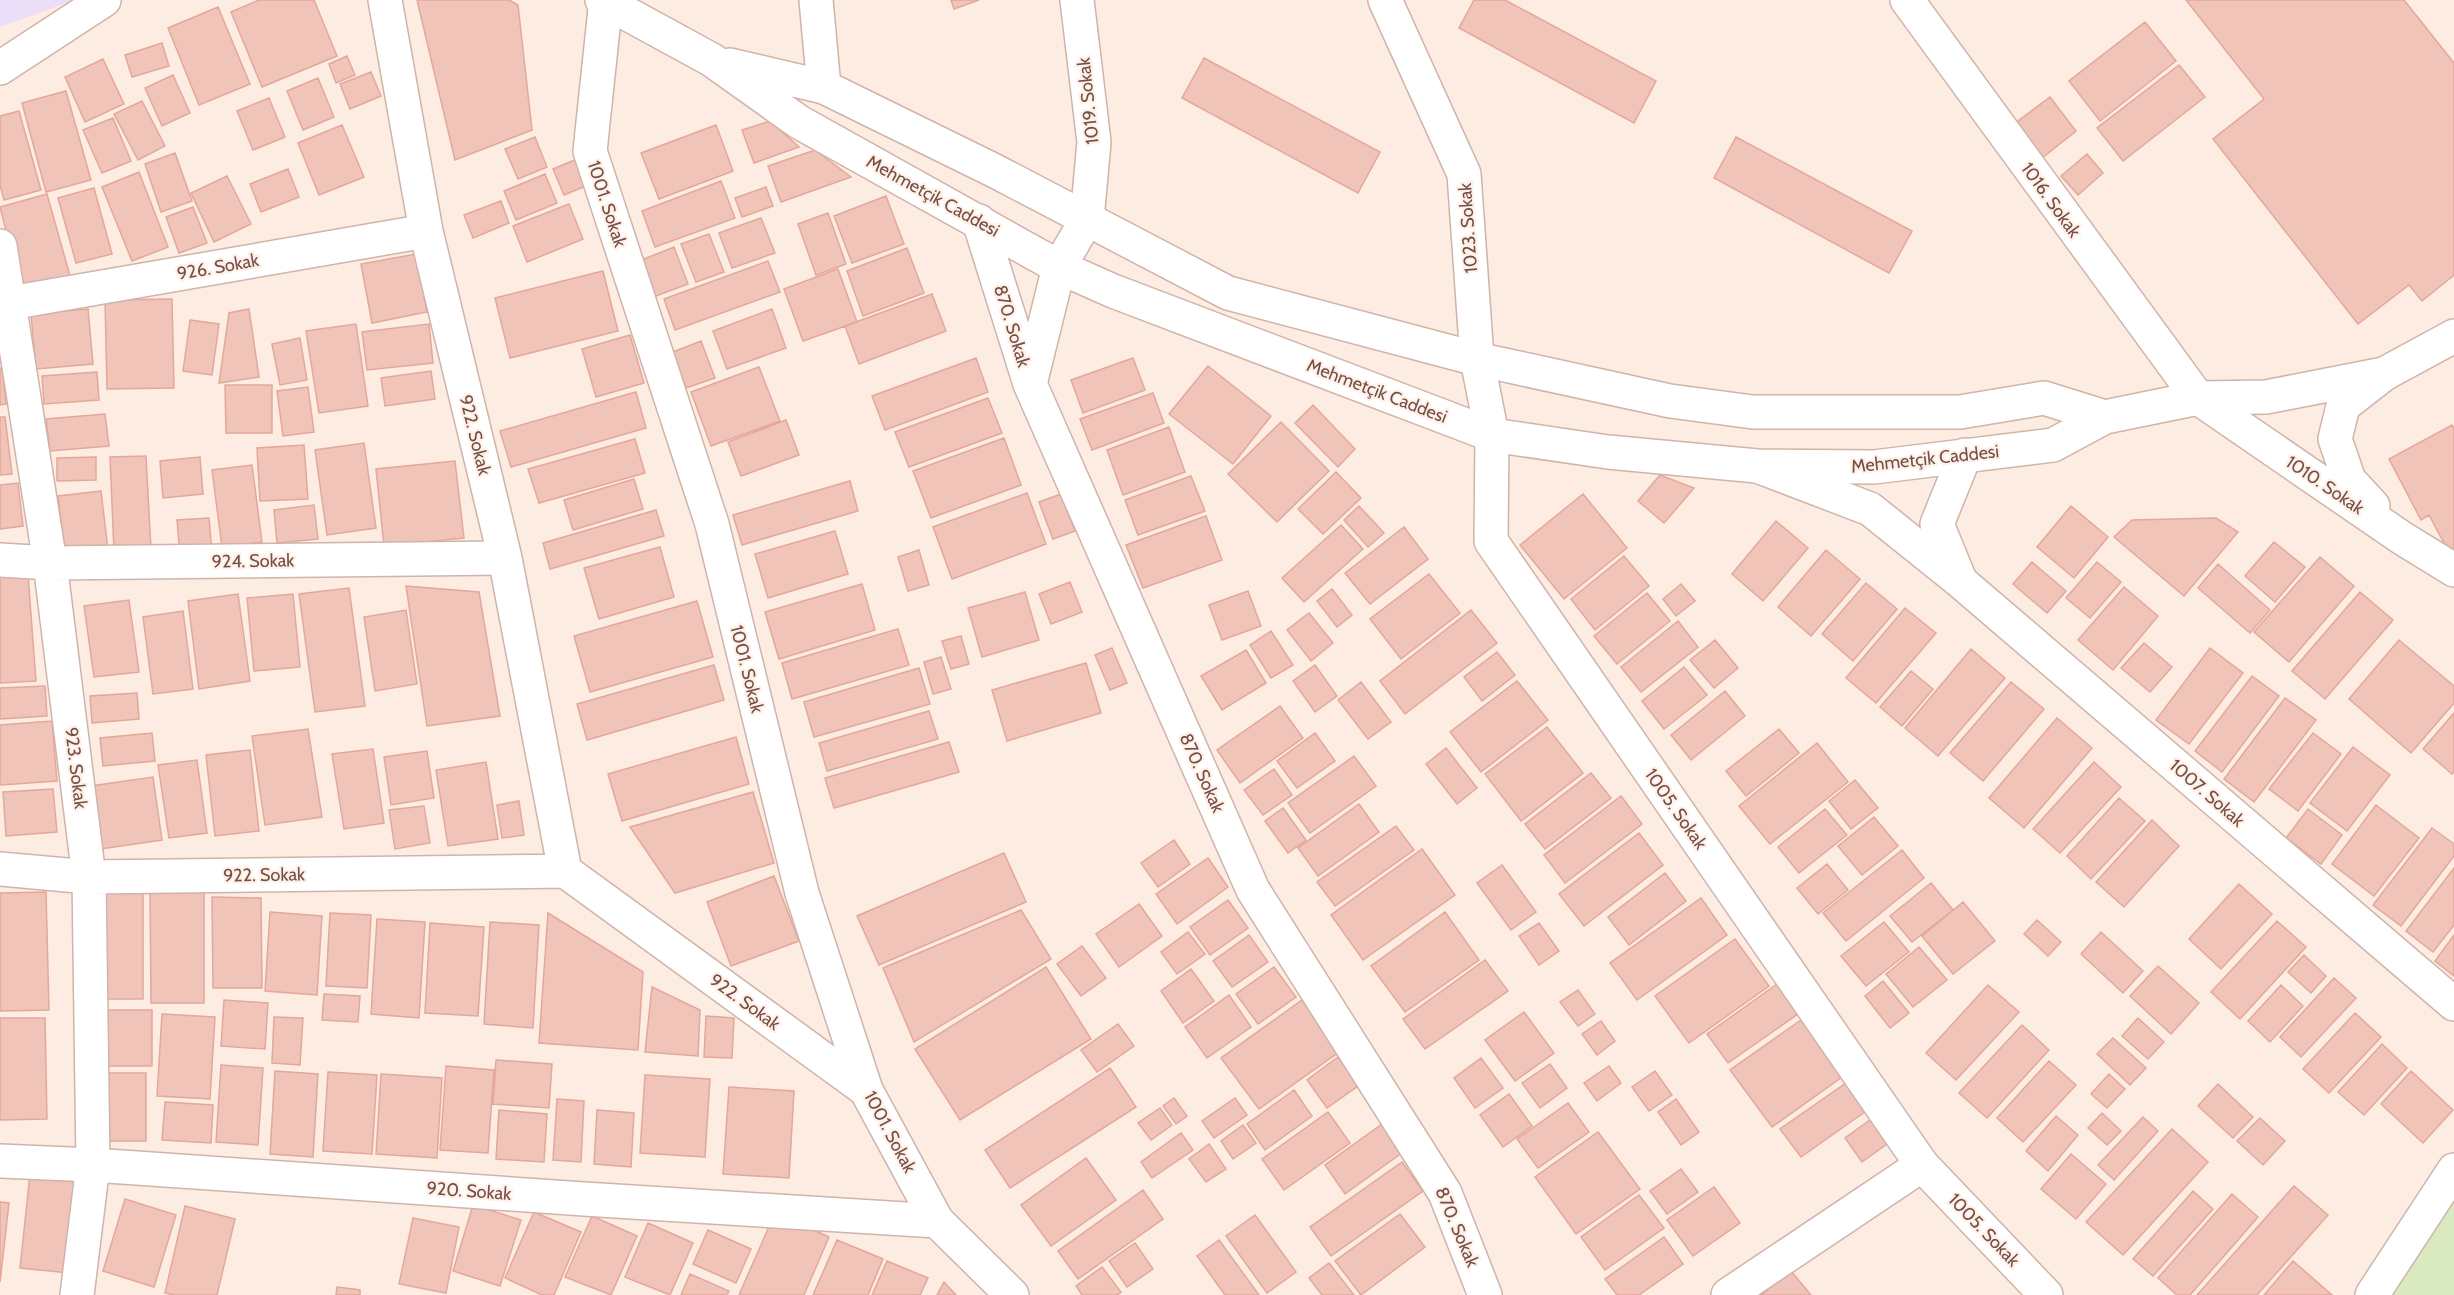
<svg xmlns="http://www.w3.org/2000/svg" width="2454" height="1295" font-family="Cabin,sans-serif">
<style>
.education{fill:#eadef8}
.green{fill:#d9e9c0}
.building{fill:#f1c4b9;stroke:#e4a79a;stroke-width:1.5}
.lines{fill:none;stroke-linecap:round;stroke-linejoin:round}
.minor-casing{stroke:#cfb4ab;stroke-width:36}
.secondary-casing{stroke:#d2b3a8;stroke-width:36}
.minor{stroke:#fff;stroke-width:33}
.secondary{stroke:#fff;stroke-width:33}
.labels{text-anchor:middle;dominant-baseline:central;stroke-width:4.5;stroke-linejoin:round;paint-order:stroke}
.street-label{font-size:18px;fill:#734f48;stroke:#fff1e7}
</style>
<rect width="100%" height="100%" fill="#fcece1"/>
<path class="education" d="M0,0H74L0,27Z"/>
<path class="green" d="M2454,1197V1295H2391Z"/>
<path class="building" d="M259,0H314L337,56L262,87L231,12Z
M417,0H509L518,5L532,130L455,160Z
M951,0H979L954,9Z
M1474,0H1505L1656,81L1634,123L1459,28Z
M2186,0H2404L2454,63V275L2422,301L2409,285L2358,324L2213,139L2264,99Z
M218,7L250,84L199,105L168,28Z
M2145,22L2176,61L2100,121L2069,81Z
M162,43L169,66L132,77L125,55Z
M347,56L355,75L336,83L329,64Z
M1204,58L1380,152L1358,193L1182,98Z
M103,59L124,104L85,122L65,77Z
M2179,65L2205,97L2123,161L2097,128Z
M371,72L381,96L350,109L340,84Z
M173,75L190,113L162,126L145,88Z
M318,78L334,117L303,130L287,91Z
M66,91L91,180L46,192L22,103Z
M2050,97L2076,131L2037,162L2010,127Z
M269,98L285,137L253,150L237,111Z
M142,101L165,146L138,160L114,114Z
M19,111L41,190L4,200L0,185V116Z
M113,118L131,161L102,173L83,130Z
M770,121L799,147L754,163L742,130Z
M342,125L364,177L319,195L298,143Z
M716,125L733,171L659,199L641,153Z
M535,137L547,167L518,179L505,149Z
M1736,137L1912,231L1889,273L1714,178Z
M815,150L851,177L781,202L768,166Z
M175,153L192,201L161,212L145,164Z
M2087,154L2103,173L2078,195L2061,176Z
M577,159L588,185L564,195L553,169Z
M288,169L299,197L261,212L250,184Z
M139,172L168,247L132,261L102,187Z
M545,174L557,203L516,220L504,191Z
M227,176L251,224L214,242L191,193Z
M721,181L735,218L655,247L642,211Z
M766,187L773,206L742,217L735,198Z
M94,188L112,254L76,263L58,198Z
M47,194L70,276L21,289L0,207Z
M886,196L904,244L852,263L834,216Z
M501,201L509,223L473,238L464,215Z
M569,204L583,239L527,262L513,226Z
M193,207L207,243L179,253L166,217Z
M828,213L846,264L816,275L798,224Z
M761,218L775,253L732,268L719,233Z
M709,234L724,272L696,282L681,244Z
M674,247L688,284L653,297L639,261Z
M907,248L924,293L863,316L847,271Z
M416,254L427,312L372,323L361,264Z
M768,261L780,292L675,330L664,299Z
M838,269L857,322L803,341L784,289Z
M603,271L618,331L510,358L495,298Z
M932,294L946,331L859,364L845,326Z
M172,299L174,388L107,389L105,300Z
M88,309L93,364L36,369L31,314Z
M249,309L259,377L219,383L229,313Z
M772,309L786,348L727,369L713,331Z
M190,320L219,324L212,375L183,371Z
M356,324L368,406L319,413L306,331Z
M429,324L433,363L367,370L362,332Z
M630,335L644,383L596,397L582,349Z
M300,338L307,380L280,385L272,344Z
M701,341L715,378L686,388L673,352Z
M976,358L988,392L885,430L872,396Z
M1133,358L1145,390L1083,413L1071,380Z
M1208,366L1271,416L1233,464L1169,414Z
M759,367L780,421L711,446L691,392Z
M0,368H2L6,404L0,405Z
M431,371L435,399L385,406L381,378Z
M97,372L99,400L44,404L42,376Z
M225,385H272V433H226Z
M308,387L314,432L283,436L277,391Z
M636,392L646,428L511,467L500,431Z
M1153,393L1164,423L1092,450L1080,419Z
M988,398L1002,433L909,467L895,432Z
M1313,405L1355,449L1338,467L1295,423Z
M105,414L109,446L50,451L46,419Z
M0,417H5L12,474L0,475Z
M786,420L799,455L741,476L728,442Z
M1281,422L1329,471L1277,522L1228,474Z
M2452,425L2454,429V557L2452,558L2429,515L2421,520L2389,459Z
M1169,427L1185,472L1123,495L1107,450Z
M1004,438L1021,485L931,518L913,471Z
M635,439L645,473L539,503L528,469Z
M364,443L376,528L327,535L315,450Z
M304,445L308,499L260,501L257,448Z
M146,456L151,549L114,551L110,457Z
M96,457V480L57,481V458Z
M200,457L203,494L163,498L160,461Z
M455,461L464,538L384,546L376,469Z
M252,465L262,542L222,547L212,470Z
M1336,472L1361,498L1323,534L1298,509Z
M1660,475L1694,488L1664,523L1638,501Z
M1191,476L1205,511L1138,535L1125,500Z
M634,479L643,509L573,530L564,500Z
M850,481L858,511L742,545L733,515Z
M18,483L23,526L0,529V485Z
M101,491L108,550L65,555L58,496Z
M1027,493L1046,544L952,579L933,527Z
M1061,494L1075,531L1053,539L1039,502Z
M1583,494L1627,548L1564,599L1520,545Z
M314,505L318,539L277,543L274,510Z
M1359,506L1384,533L1368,547L1344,520Z
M2071,506L2108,537L2074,578L2037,547Z
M656,510L664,536L550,569L543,543Z
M1206,516L1222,560L1143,588L1126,545Z
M209,518L212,552L180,555L177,520Z
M2216,518L2238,532L2184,596L2114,537L2132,520Z
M1776,521L1808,548L1763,601L1732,574Z
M1341,525L1363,549L1304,602L1282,578Z
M1404,527L1428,559L1370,604L1345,573Z
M835,531L848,574L768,598L755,554Z
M2274,542L2305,567L2275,602L2245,576Z
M660,547L674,597L599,619L584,568Z
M919,550L929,585L908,591L898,557Z
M1826,550L1860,579L1811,636L1778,607Z
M1624,556L1649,586L1595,630L1571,599Z
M2320,557L2354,586L2289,662L2254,632Z
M2032,562L2066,591L2047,613L2013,584Z
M2097,562L2121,582L2090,618L2066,598Z
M2218,564L2270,610L2250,633L2198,588Z
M1429,574L1460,613L1401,659L1370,619Z
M28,575L36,681L0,683V577Z
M1070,582L1082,612L1051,624L1039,594Z
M1866,583L1897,609L1853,661L1822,634Z
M862,584L875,630L779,659L765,612Z
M1681,584L1695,601L1676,616L1663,599Z
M406,586L479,592L500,716L427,726Z
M2124,587L2158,616L2113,670L2078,640Z
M349,588L365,706L315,712L299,594Z
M1332,589L1352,615L1337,627L1317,601Z
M1248,591L1261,626L1222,640L1209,605Z
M1025,592L1039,640L982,657L968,608Z
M2360,592L2393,620L2325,699L2292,671Z
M1647,593L1670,621L1617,664L1594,636Z
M238,594L250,681L199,689L188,601Z
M293,594L300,667L254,671L247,598Z
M129,600L139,672L94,677L84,606Z
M697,601L713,657L590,692L574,636Z
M1905,608L1936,633L1876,703L1846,678Z
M406,610L417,684L375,691L364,617Z
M1471,610L1497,643L1405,714L1380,681Z
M183,611L193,689L153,694L143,617Z
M1309,613L1333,643L1311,661L1287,630Z
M1678,621L1698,647L1641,692L1621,667Z
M898,629L909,665L792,699L782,663Z
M1271,631L1293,665L1271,678L1250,645Z
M961,636L969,664L951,669L942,641Z
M1715,640L1738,668L1714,688L1690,660Z
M2399,640L2454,686V703L2411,753L2349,699Z
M2144,643L2172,667L2150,692L2121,668Z
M1112,648L1127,683L1110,690L1095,655Z
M2210,648L2243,673L2189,744L2156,720Z
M1971,649L2005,678L1938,756L1905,728Z
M1246,650L1266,683L1222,710L1201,676Z
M1497,652L1515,675L1482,701L1464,677Z
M941,657L951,689L933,694L924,662Z
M1086,663L1101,713L1007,741L992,690Z
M714,665L724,700L587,740L577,704Z
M1315,665L1337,696L1315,712L1293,681Z
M1684,667L1707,695L1664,729L1642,701Z
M919,668L930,704L814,737L804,702Z
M1911,671L1933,689L1902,726L1880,707Z
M2252,676L2279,696L2222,772L2195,751Z
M1517,681L1548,720L1481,772L1450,732Z
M1361,682L1391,722L1368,739L1338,700Z
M2011,682L2044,709L1983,781L1950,753Z
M45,686L47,716L0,719V688Z
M1725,691L1745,716L1691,760L1671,735Z
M137,693L139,719L92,723L90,696Z
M2285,698L2316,720L2254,802L2224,779Z
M1280,706L1303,738L1240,783L1217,750Z
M929,711L938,739L827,771L819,743Z
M2454,713V772L2452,774L2423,749Z
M2057,718L2092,748L2024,828L1989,798Z
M52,721L57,781L0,785V725Z
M1547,727L1583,773L1521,821L1485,774Z
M308,729L322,817L265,825L252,736Z
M1779,729L1799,753L1746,796L1726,771Z
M152,733L155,761L103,766L100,738Z
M1315,733L1335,761L1297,788L1277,761Z
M2313,733L2341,754L2298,811L2269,789Z
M736,737L749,784L622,821L608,774Z
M949,742L959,772L834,808L825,778Z
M1817,743L1848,782L1770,844L1739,806Z
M2353,747L2390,775L2347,831L2310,803Z
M1446,748L1477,788L1457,804L1426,764Z
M373,749L384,823L344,829L332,754Z
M250,750L259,831L215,836L206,755Z
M427,751L434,798L391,805L384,757Z
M1354,756L1376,786L1310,833L1288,803Z
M197,760L207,833L169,838L158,765Z
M486,762L498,839L448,846L436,770Z
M2094,762L2121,787L2060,853L2033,829Z
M1274,769L1292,795L1263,815L1244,790Z
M1591,773L1611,798L1545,849L1525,824Z
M153,777L162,840L101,849L91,786Z
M1855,780L1878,808L1851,829L1829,801Z
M53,789L57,832L6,836L3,792Z
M753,792L774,863L675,893L630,827Z
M1621,796L1642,824L1565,883L1544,855Z
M2119,798L2145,821L2091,879L2067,856Z
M519,801L524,835L502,838L497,805Z
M1359,804L1379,832L1318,876L1298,848Z
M2376,805L2419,838L2374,896L2332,864Z
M424,806L430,843L395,849L389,810Z
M1283,808L1306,840L1288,853L1265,821Z
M1825,809L1847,835L1799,873L1778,847Z
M2308,809L2342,835L2321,864L2286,838Z
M1874,817L1898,846L1862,875L1838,846Z
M2152,820L2179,846L2124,907L2096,882Z
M1396,826L1414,850L1335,906L1317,882Z
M2432,828L2454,844V856L2401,926L2373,905Z
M1639,833L1663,865L1584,926L1559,894Z
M1174,840L1190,864L1158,887L1141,863Z
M1422,849L1455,895L1363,960L1331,915Z
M1902,850L1924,878L1846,941L1823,913Z
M1004,853L1026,902L879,965L857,916Z
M1208,858L1228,887L1177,924L1156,894Z
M1827,864L1848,890L1818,914L1797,888Z
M1502,865L1536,912L1511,930L1477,883Z
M2454,868V925L2433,952L2406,931Z
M1665,873L1686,901L1629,945L1608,917Z
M774,876L799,941L731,966L707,902Z
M1931,883L1953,910L1912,942L1890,916Z
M2239,884L2272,914L2221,969L2189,939Z
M150,888L204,889V1003H151Z
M46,892L49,1010L0,1011V893Z
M101,892H143V999H102Z
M212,897L261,898L262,988H213Z
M1701,898L1727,935L1637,1000L1610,963Z
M1228,900L1248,928L1210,955L1190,927Z
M1963,902L1995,941L1953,974L1922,936Z
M1139,904L1162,936L1119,967L1096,934Z
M1021,910L1051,959L914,1042L883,968Z
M270,912L322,916L317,995L265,991Z
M1445,912L1479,960L1405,1012L1371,966Z
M330,913L371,915L367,988L326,986Z
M548,913L643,972L638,1050L539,1043Z
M377,919L425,922L419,1018L371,1014Z
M2037,920L2061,942L2048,956L2024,934Z
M2277,921L2306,947L2240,1019L2211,992Z
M490,922L539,925L533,1028L484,1024Z
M1884,922L1909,952L1866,986L1841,956Z
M430,923L484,927L478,1016L425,1013Z
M1539,923L1559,951L1539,965L1519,936Z
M1188,932L1205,954L1177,974L1161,952Z
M2101,932L2143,971L2123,993L2081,954Z
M1249,935L1268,962L1232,987L1213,961Z
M2454,935V976L2435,961Z
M1735,939L1769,986L1689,1043L1655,996Z
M1082,946L1106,978L1081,996L1057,964Z
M1919,947L1947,980L1913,1007L1886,974Z
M2304,955L2326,976L2311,993L2288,972Z
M1485,960L1508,991L1425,1049L1403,1019Z
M2158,966L2199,1003L2171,1034L2130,996Z
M1046,967L1091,1039L960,1120L915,1049Z
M1274,967L1296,997L1258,1024L1236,994Z
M1191,969L1214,1001L1183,1023L1161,991Z
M2334,978L2356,998L2301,1057L2280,1037Z
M1883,981L1909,1013L1890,1028L1865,996Z
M1777,984L1798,1014L1728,1063L1707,1034Z
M1988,985L2019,1012L1956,1080L1926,1053Z
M2281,985L2303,1006L2270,1042L2248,1021Z
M652,987L700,1010L698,1056L645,1052Z
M1578,990L1595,1014L1578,1026L1560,1002Z
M324,994L360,996L358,1022L322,1020Z
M1229,995L1251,1027L1207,1058L1185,1027Z
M224,1000L268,1003L265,1049L221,1046Z
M1302,1000L1339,1052L1259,1109L1221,1058Z
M106,1010H152V1066H106Z
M1524,1012L1554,1053L1515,1081L1485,1040Z
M2355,1013L2381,1037L2329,1093L2303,1069Z
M162,1014L215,1017L210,1099L157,1096Z
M706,1016L734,1018L732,1058L704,1057Z
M274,1017L303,1018L300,1065L272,1063Z
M0,1018H45L47,1119L0,1120Z
M2138,1018L2164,1042L2148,1059L2122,1036Z
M1801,1020L1842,1077L1772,1127L1730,1070Z
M1601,1021L1615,1041L1597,1055L1582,1034Z
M1118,1024L1134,1046L1097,1072L1081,1050Z
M2022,1025L2049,1050L1987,1118L1959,1093Z
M2113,1038L2146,1068L2130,1085L2097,1054Z
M2382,1044L2407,1068L2364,1115L2338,1092Z
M1338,1057L1358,1086L1327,1108L1307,1080Z
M1481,1058L1503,1088L1475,1108L1454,1078Z
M496,1060L552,1064L549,1108L493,1104Z
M2049,1061L2076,1085L2023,1142L1997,1118Z
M1550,1064L1567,1088L1540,1108L1522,1083Z
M221,1065L263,1068L258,1145L216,1142Z
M446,1066L494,1070L488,1153L440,1150Z
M1609,1066L1621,1083L1597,1101L1584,1083Z
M1110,1068L1136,1107L1010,1188L985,1150Z
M275,1071L318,1074L313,1157L270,1154Z
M1655,1071L1672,1095L1649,1111L1632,1087Z
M2411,1071L2453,1110L2423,1143L2381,1104Z
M328,1072L377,1075L372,1154L323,1151Z
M104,1073H146V1141H104Z
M381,1074L442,1078L437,1158L376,1154Z
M2109,1074L2125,1089L2107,1108L2091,1094Z
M645,1075L710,1079L705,1157L640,1153Z
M1846,1083L1866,1111L1801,1157L1780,1129Z
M2218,1084L2253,1117L2233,1138L2198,1106Z
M729,1087L794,1091L789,1178L723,1174Z
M1294,1090L1312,1116L1265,1150L1247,1124Z
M1509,1094L1532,1126L1503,1147L1480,1115Z
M1174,1098L1187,1116L1176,1124L1163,1106Z
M1235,1098L1247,1115L1214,1138L1202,1121Z
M557,1099L584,1101L581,1162L553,1160Z
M1676,1099L1699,1132L1681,1145L1658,1112Z
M165,1102L213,1105L211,1143L162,1140Z
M1568,1103L1589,1132L1538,1168L1517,1139Z
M1160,1108L1172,1125L1151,1140L1138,1123Z
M499,1110L547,1114L544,1162L496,1159Z
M597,1110L634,1113L631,1167L594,1164Z
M1328,1112L1350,1143L1284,1190L1262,1159Z
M2102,1113L2121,1131L2107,1145L2088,1128Z
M2056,1116L2078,1135L2048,1171L2026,1151Z
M1874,1117L1891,1141L1862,1162L1845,1138Z
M2143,1117L2158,1131L2114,1180L2098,1165Z
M2260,1118L2285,1141L2263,1165L2237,1141Z
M1382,1124L1403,1152L1345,1194L1325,1165Z
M1243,1125L1256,1143L1233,1159L1221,1141Z
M2172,1129L2208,1162L2123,1255L2086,1222Z
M1598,1132L1640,1189L1576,1234L1535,1177Z
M1181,1133L1193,1150L1152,1178L1141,1162Z
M1209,1144L1226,1169L1206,1182L1189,1159Z
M2071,1154L2106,1184L2076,1219L2041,1189Z
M1086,1158L1116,1200L1051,1246L1021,1205Z
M1402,1162L1423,1191L1331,1256L1310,1227Z
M1681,1169L1698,1192L1667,1214L1650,1191Z
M30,1174L79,1180L69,1273L20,1268Z
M2294,1186L2328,1215L2257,1295H2197Z
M1714,1187L1740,1223L1693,1256L1667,1220Z
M1143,1190L1163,1219L1078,1279L1058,1251Z
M2193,1191L2213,1209L2153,1276L2133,1259Z
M2232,1194L2258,1217L2190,1295H2177L2158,1278Z
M1639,1195L1664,1228L1605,1270L1581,1237Z
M125,1199L176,1215L154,1287L103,1271Z
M0,1202L9,1203L0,1282Z
M473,1205L521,1220L500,1286L453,1271Z
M185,1206L235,1219L217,1295H174L165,1293Z
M534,1212L581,1232L554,1295H542L505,1278Z
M775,1213L829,1237L804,1295H739Z
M1400,1214L1425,1247L1361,1295L1335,1261Z
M1255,1215L1296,1272L1267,1293L1226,1236Z
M592,1216L637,1236L611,1295L565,1277Z
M413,1218L459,1227L446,1293L399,1284Z
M648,1223L693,1243L670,1295L625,1277Z
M708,1230L751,1249L736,1283L693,1264Z
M1664,1237L1683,1264L1639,1295H1617L1605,1279Z
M837,1240L883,1259L868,1295H813Z
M1219,1240L1259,1295H1225L1197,1256Z
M1135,1243L1153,1269L1127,1287L1109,1261Z
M887,1261L928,1278L920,1295H872Z
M2293,1261L2332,1295H2264Z
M1329,1263L1354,1295H1322L1309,1278Z
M1102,1267L1121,1292L1117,1295H1082L1076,1286Z
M1791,1271L1811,1295H1761Z
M690,1274L729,1291L727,1295H681Z
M944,1282L956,1295H937Z
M337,1287L360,1290V1295H336Z"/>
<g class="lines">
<defs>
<path id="minor" d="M385,0L426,231L505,558L565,871L866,1090
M606,0L590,151L712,524L802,893L866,1090L937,1221L1012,1295
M816,0L824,87
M1385,0L1464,174L1477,359L1492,435L1491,541L1922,1165L1728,1295
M1907,0L2198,398L2402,538L2454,570
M0,68L104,0
M979,221L1030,384L1253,890L1445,1193L1485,1295
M0,246L50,563L89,877L93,1165L77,1295
M10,303L426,231
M1030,384L1059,267L1087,219L1094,142L1077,0
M1760,467L1870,509L1961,582L2454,1004
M2373,506L2349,480L2335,439L2343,406L2384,374
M0,560L50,563L505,558
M1960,580L1937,524L1965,455
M0,869L89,877L565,871
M0,1161L93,1165L584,1199L937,1221
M1922,1165L2046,1295
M2372,1295L2454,1170"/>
<path id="secondary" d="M602,0L712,60L799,122L1059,267L1113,291L1492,435L1608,452L1757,466L1874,467L2053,445L2105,417L2198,398L2266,397L2384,374L2454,336
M730,65L824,87L995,171L1228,293L1477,359L1670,401L1753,412H1960L2044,398L2105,417"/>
</defs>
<use href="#minor" class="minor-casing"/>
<use href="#secondary" class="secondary-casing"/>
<use href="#minor" class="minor"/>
<use href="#secondary" class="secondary"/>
</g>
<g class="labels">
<g class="street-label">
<text transform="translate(1088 101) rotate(-96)">1019. Sokak</text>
<text transform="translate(933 196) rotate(29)">Mehmetçik Caddesi</text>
<text transform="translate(2051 200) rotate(54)">1016. Sokak</text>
<text transform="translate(607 204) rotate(72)">1001. Sokak</text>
<text transform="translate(1468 228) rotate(-94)">1023. Sokak</text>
<text transform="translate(218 267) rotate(-10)">926. Sokak</text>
<text transform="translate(1012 326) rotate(73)">870. Sokak</text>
<text transform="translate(1377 391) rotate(21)">Mehmetçik Caddesi</text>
<text transform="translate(475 435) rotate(76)">922. Sokak</text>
<text transform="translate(1925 459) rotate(-6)">Mehmetçik Caddesi</text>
<text transform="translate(2325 485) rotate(34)">1010. Sokak</text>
<text transform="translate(253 561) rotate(-1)">924. Sokak</text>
<text transform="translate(747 669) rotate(76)">1001. Sokak</text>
<text transform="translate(76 768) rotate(83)">923. Sokak</text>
<text transform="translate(1202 773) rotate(66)">870. Sokak</text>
<text transform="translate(2207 793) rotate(41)">1007. Sokak</text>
<text transform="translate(1676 809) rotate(55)">1005. Sokak</text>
<text transform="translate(264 875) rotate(-1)">922. Sokak</text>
<text transform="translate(745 1002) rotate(36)">922. Sokak</text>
<text transform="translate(890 1132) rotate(62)">1001. Sokak</text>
<text transform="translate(469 1191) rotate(4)">920. Sokak</text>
<text transform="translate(1457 1227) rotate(67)">870. Sokak</text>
<text transform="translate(1984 1230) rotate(46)">1005. Sokak</text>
</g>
</g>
</svg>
